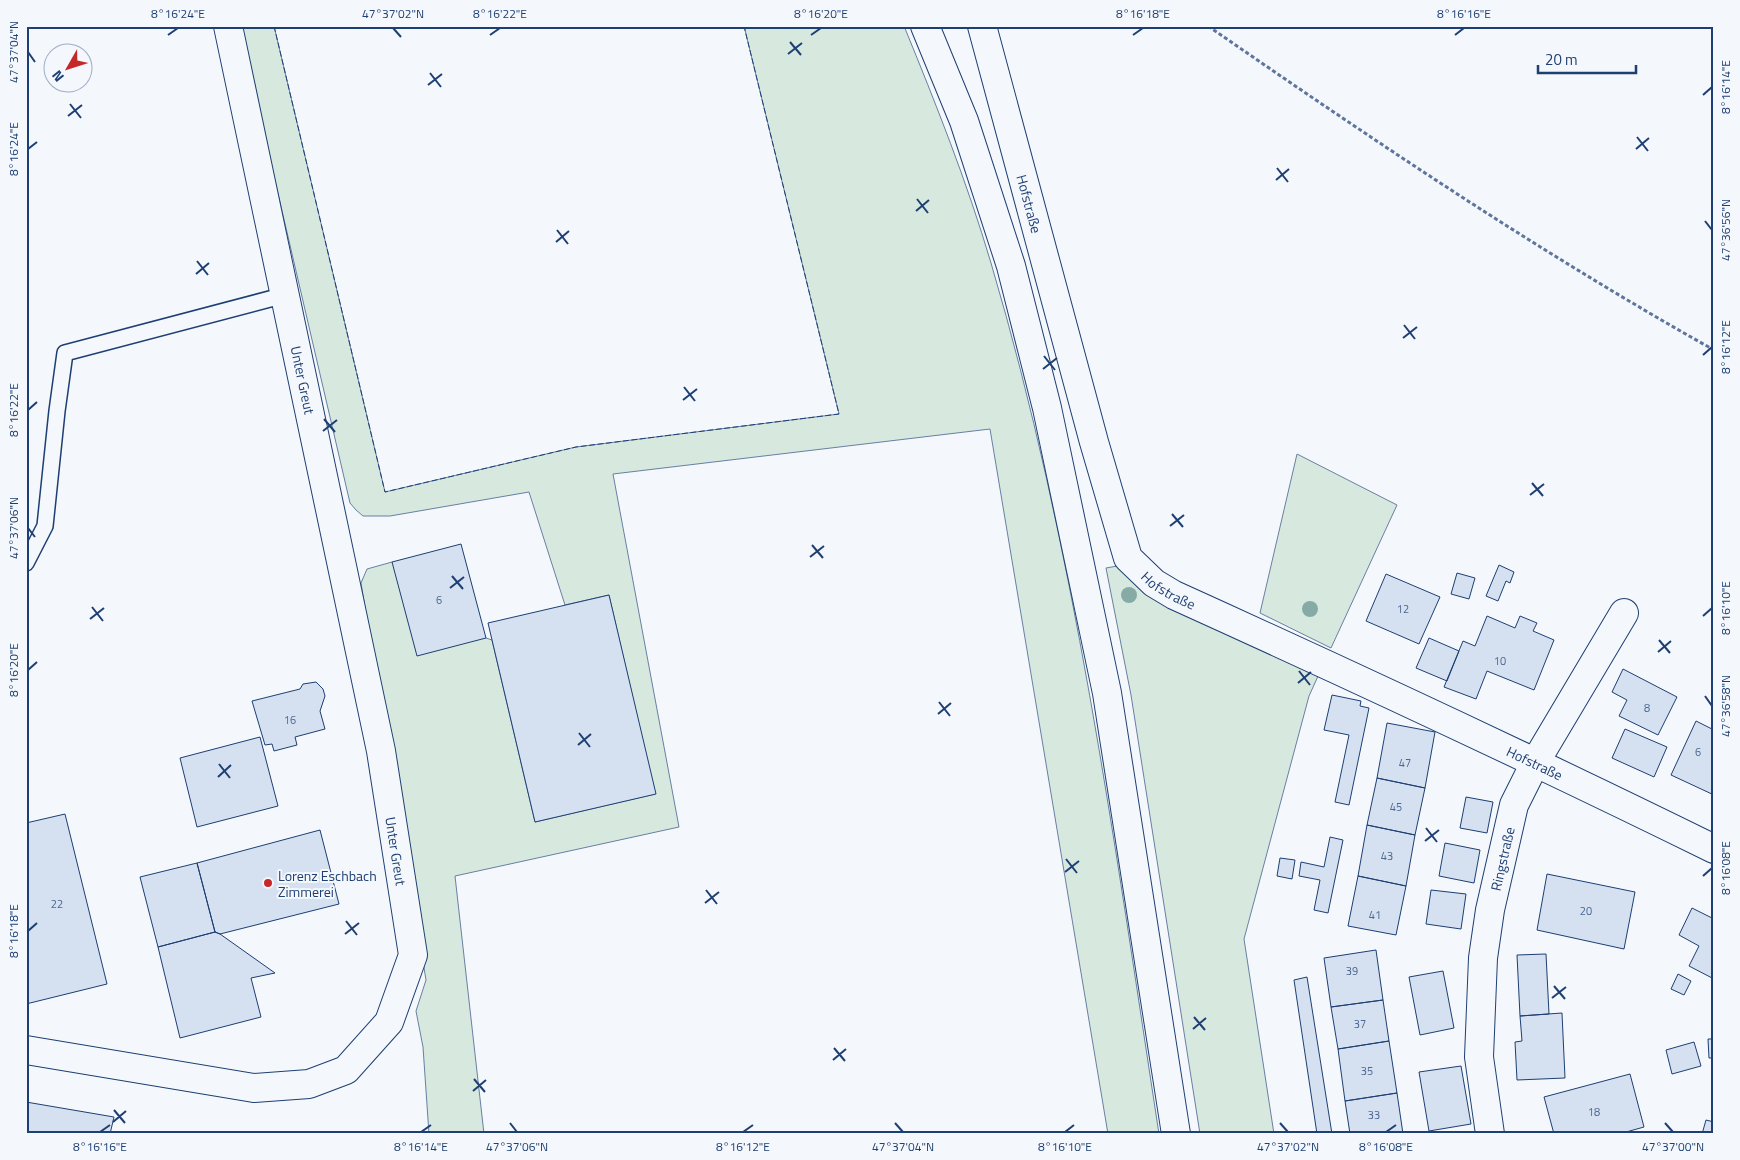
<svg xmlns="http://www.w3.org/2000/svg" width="1740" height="1160" font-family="'Titillium Web',sans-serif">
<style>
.green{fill:#d7e8df;stroke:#687fa3}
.building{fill:#d5e0f0;stroke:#1d3f73}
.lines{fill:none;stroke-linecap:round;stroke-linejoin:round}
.lane-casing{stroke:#1d3f73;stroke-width:18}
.street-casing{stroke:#1d3f73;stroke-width:30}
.secondary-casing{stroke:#1d3f73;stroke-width:30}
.path{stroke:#5e769c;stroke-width:3;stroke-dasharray:4 2.5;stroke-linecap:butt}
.lane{stroke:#f4f7fb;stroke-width:15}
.street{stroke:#f4f7fb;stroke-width:28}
.secondary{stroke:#f4f7fb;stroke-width:28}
.fence{stroke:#1d3f73;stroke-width:1;stroke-dasharray:6 2.5;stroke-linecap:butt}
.tree{fill:#86aba6}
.ticks{fill:none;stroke:#1d3f73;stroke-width:2}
.poi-dot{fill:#c62828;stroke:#f4f7fb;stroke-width:2}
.labels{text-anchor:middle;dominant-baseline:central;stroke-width:4;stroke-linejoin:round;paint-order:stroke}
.number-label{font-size:11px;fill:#4b6792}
.street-label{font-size:14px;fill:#1d3f73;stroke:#f4f7fb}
.poi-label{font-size:14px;fill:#1d3f73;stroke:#f4f7fb;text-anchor:start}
.neatline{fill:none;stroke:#1d3f73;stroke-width:2}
.ticks-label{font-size:12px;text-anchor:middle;fill:#1d3f73}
</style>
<rect width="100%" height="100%" fill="#f4f7fb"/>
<path class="green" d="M239,26H274L385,492L576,447L839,414L744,26H904C936,104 967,182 991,263C1075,547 1114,841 1159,1134H1108L990,429L613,474L679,827L455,876L484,1134H429L423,1047L416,1011L426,980L361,583L367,569L392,562L486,638L492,640L535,822L655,794L609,595L565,605L529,492L390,516H363L356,510L350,503Z
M1297,454L1397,505L1331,648L1260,613Z
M1123,565L1319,674L1309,696L1244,939L1274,1134H1200L1131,695L1106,568Z"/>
<path class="building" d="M461,544L486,638L417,656L392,562Z
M1499,565L1514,572L1510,583L1506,581L1498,601L1486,596Z
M1457,573L1475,578L1469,599L1451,594Z
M1386,574L1440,597L1419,644L1366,621Z
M609,595L656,794L535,822L488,623Z
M1487,616L1515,628L1520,616L1537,623L1533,631L1554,640L1534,690L1487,671L1476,699L1444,687L1463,641L1475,646Z
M1429,638L1459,651L1447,681L1416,668Z
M1623,669L1677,697L1658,735L1619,716L1627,700L1612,692Z
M316,682L323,689L325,696L320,711L325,729L295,737L297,745L274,751L272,744L265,745L252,701L300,689L303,684Z
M1332,695L1361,701L1360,706L1369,708L1349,805L1335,802L1349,735L1324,730Z
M1696,721L1714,730V795L1671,775Z
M1387,723L1435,732L1425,788L1377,778Z
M1625,729L1667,747L1654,777L1612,758Z
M260,737L278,806L197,827L180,758Z
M1377,778L1425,788L1415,835L1367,825Z
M1466,797L1493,802L1487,833L1460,828Z
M65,814L107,984L26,1004V823Z
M1367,825L1415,835L1406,886L1358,876Z
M320,830L339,904L220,934L215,932L197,863Z
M1330,837L1343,840L1328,913L1314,910L1320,880L1299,876L1301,862L1324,867Z
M1445,843L1480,850L1474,883L1439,876Z
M1280,858L1295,860L1292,879L1277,876Z
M197,863L215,932L158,947L140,877Z
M1547,874L1635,892L1624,949L1537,930Z
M1358,876L1406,886L1396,935L1348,926Z
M1431,890L1466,894L1461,929L1426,924Z
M1692,908L1712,918L1714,915V979L1689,966L1699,946L1679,935Z
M215,932L220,934L275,973L251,978L261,1017L180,1038L158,947Z
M1376,950L1383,1000L1331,1007L1324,958Z
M1546,954L1549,1014L1520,1016L1517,955Z
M1443,971L1454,1028L1420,1035L1409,977Z
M1678,974L1691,981L1684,995L1671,989Z
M1307,977L1332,1134H1317L1294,980Z
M1383,1000L1389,1041L1338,1049L1331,1007Z
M1562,1013L1565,1078L1517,1080L1515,1042L1522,1041L1520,1016Z
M1708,1039H1714V1058H1709Z
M1389,1041L1397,1093L1345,1101L1338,1049Z
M1694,1042L1701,1066L1672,1074L1666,1050Z
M1461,1066L1471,1124L1429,1131L1419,1072Z
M1630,1074L1644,1127L1619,1134H1554L1544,1097Z
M1397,1093L1403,1134H1350L1345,1101Z
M26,1102L114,1117L110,1134H26Z
M1706,1120L1714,1122V1134H1702Z"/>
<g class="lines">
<defs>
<path id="lane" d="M26,563L45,526L57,411L65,353L285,295"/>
<g id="street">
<path id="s1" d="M982,26L1094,442L1128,558L1154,583L1174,595C1355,677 1535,761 1714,849"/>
<path d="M26,1050L254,1088L309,1084L346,1070L389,1022L413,955L381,751L228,26"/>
<path id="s2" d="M1490,1134L1479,1057L1483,958L1490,910L1514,805L1536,761L1624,613"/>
</g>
<path id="secondary" d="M925,26L964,121L1011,266L1047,408L1107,693L1176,1134"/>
</defs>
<use href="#lane" class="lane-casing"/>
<use href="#street" class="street-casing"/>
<use href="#secondary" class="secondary-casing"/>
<path class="path" d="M1208,26C1373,140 1539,252 1714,350"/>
<use href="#lane" class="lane"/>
<use href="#street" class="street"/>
<use href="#secondary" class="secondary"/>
<path class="fence" d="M274,26L385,492L576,447L839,414L744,26"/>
</g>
<g class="tree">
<circle cx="1129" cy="595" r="8"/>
<circle cx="1310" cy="609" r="8"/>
</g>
<path class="ticks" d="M393,28L401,37M168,35L178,28M490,35L500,28M811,35L821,28M1133,35L1143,28M1455,35L1464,28M790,42L801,55M28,52L35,62M788,54L802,43M430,73L441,87M428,85L442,74M1703,95L1712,87M70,104L81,118M68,116L82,105M1637,137L1648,151M28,149L37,142M1636,149L1649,138M1277,168L1288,182M1276,180L1289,169M917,199L928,213M916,211L929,200M1705,221L1712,230M557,230L568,244M556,242L569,231M197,261L208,275M196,274L209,263M1404,325L1415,339M1403,338L1417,327M1703,355L1712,347M1044,356L1055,370M1043,369L1057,358M684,387L695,401M683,400L697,389M28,410L37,402M324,419L335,432M323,431L337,420M1532,483L1543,496M1530,495L1544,484M1172,514L1183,527M1170,526L1184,515M28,528L35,537M812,545L823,558M810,557L824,546M452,576L463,589M450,588L464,577M92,607L103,621M1703,616L1712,608M90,619L104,608M1659,640L1670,653M1658,652L1671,641M28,670L37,662M1299,671L1310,685M1298,683L1311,672M1705,696L1712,706M939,702L950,716M938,714L951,703M579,733L590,747M578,745L591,734M219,764L230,778M218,777L231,765M1426,828L1437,842M1425,841L1439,830M1066,859L1077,873M1065,872L1079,861M1703,876L1712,868M706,890L717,904M705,903L719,892M346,921L357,935M28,931L37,923M345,934L359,923M1554,986L1565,999M1552,998L1566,987M1194,1017L1205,1030M1193,1029L1206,1018M834,1048L845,1061M833,1060L846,1049M474,1079L485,1092M473,1091L486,1080M114,1110L125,1123M113,1122L126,1111M510,1123L517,1132M895,1123L903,1132M1280,1123L1288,1132M1665,1123L1673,1132M100,1132L110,1125M421,1132L431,1125M743,1132L753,1125M1065,1132L1074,1125M1386,1132L1396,1125"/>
<circle class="poi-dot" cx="268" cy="883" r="5"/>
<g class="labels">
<g class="number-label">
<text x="439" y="600">6</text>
<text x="1403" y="609">12</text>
<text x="1500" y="661">10</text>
<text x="1647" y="708">8</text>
<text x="290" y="720">16</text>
<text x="1698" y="752">6</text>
<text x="1405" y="763">47</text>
<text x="1396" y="807">45</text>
<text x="1387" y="856">43</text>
<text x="57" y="904">22</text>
<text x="1586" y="911">20</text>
<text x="1375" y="915">41</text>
<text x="1352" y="971">39</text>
<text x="1360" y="1024">37</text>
<text x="1367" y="1071">35</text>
<text x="1594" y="1112">18</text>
<text x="1374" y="1115">33</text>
</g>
<g class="street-label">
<text stroke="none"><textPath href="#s1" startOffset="184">Hofstraße</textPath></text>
<text transform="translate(303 380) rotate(78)">Unter Greut</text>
<text stroke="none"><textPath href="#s1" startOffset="604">Hofstraße</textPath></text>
<text stroke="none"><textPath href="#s1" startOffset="1009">Hofstraße</textPath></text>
<text transform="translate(396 851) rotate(81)">Unter Greut</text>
<text stroke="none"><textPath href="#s2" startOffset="278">Ringstraße</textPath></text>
</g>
<g class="poi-label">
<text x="278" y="875">Lorenz Eschbach<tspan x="278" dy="16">Zimmerei</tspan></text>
</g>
</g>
<rect width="1740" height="1160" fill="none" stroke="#f4f7fb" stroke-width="55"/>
<g transform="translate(68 68) rotate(231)"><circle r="24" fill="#f4f7fb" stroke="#9eadc5"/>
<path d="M0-4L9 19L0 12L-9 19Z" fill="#c62828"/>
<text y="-8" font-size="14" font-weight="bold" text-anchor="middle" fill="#1d3f73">N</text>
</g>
<path d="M1538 65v8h98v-8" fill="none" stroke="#1d3f73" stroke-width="2.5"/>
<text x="1545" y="65" font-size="15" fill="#1d3f73" stroke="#f4f7fb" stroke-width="4" paint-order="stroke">20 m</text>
<rect x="28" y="28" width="1684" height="1104" class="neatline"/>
<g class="ticks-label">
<text x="178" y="18">8°16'24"E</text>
<text x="393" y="18">47°37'02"N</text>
<text x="500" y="18">8°16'22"E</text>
<text x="821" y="18">8°16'20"E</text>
<text x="1143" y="18">8°16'18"E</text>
<text x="1464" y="18">8°16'16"E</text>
<text transform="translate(14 52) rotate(-90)" y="4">47°37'04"N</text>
<text transform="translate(1726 87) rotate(-90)" y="4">8°16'14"E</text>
<text transform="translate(14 149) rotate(-90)" y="4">8°16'24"E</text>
<text transform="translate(1726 230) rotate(-90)" y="4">47°36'56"N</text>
<text transform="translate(1726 347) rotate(-90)" y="4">8°16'12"E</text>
<text transform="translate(14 410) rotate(-90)" y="4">8°16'22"E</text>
<text transform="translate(14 528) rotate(-90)" y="4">47°37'06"N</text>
<text transform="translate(1726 608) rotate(-90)" y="4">8°16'10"E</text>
<text transform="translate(14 670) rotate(-90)" y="4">8°16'20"E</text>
<text transform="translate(1726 706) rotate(-90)" y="4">47°36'58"N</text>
<text transform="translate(1726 868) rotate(-90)" y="4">8°16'08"E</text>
<text transform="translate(14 931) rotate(-90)" y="4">8°16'18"E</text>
<text x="100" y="1151">8°16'16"E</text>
<text x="421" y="1151">8°16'14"E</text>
<text x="517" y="1151">47°37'06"N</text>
<text x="743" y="1151">8°16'12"E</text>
<text x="903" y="1151">47°37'04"N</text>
<text x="1065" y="1151">8°16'10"E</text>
<text x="1288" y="1151">47°37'02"N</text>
<text x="1386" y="1151">8°16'08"E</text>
<text x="1673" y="1151">47°37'00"N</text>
</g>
</svg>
